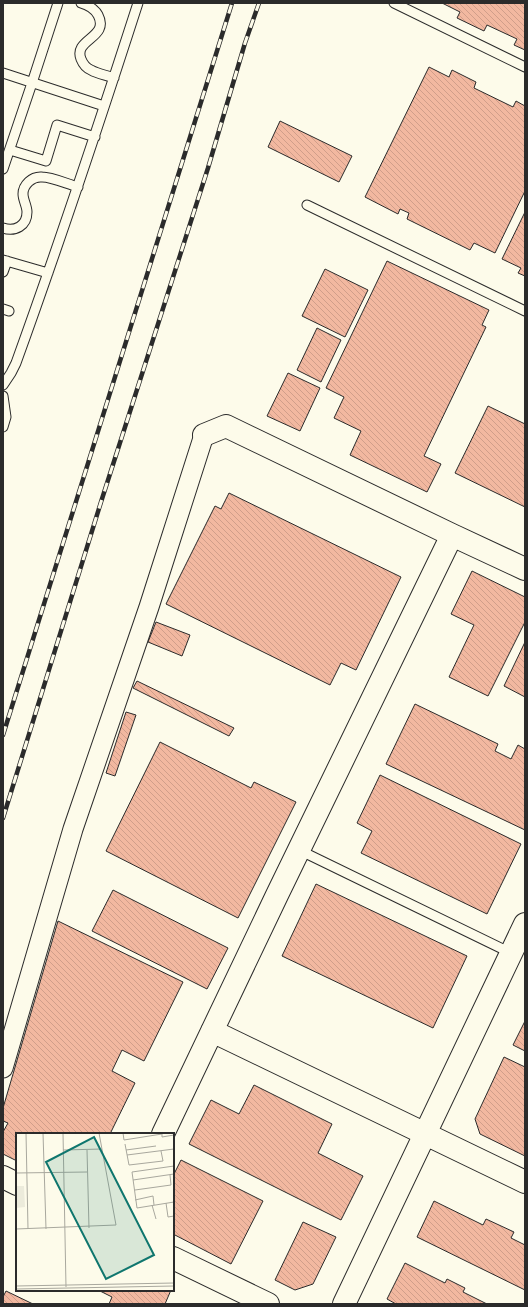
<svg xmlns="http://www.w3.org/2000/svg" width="528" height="1307" font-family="'Archivo Narrow',sans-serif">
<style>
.building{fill:url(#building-back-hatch);stroke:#2b2b2b}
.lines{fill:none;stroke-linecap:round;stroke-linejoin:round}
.lane-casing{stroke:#2b2b2b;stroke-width:11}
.street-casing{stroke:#2b2b2b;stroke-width:21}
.secondary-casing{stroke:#2b2b2b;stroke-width:24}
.lane{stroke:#fdfbea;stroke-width:9}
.street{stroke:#fdfbea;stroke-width:19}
.secondary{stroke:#fdfbea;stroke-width:22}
.rail-casing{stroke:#2b2b2b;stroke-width:4.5}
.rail{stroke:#fdfbea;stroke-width:3;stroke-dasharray:9;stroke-linecap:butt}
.inset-road{fill:none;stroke:#a9a89e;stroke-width:1}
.view{fill:#0f766e;fill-opacity:0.15;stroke:#0f766e;stroke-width:2}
.inset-edge{fill:none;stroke:#2b2b2b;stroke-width:2}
</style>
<defs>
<pattern id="building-back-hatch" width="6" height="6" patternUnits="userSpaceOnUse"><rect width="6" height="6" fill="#f2b8a0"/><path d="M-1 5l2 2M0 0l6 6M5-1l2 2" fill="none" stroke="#d09e8a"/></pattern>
</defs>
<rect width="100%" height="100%" fill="#fdfbea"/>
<path class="building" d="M442,3H525V50L514,45L517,39L487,25L484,31L457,18L460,12Z
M429,67L449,77L452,70L476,82L474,88L513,107L516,101L525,106V191L495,253L474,243L470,250L407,219L409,213L400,209L398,214L365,197Z
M280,121L352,156L339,182L268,147Z
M525,212V276L518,273L521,268L502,259Z
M387,261L489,310L482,325L486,327L424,456L441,464L427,492L350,455L361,431L334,418L344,397L326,388Z
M325,269L368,290L345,337L302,316Z
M317,328L341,340L321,382L297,370Z
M288,373L320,388L300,431L267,416Z
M488,406L525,424V507L455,473Z
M229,493L401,577L356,670L341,663L330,685L166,604L215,506L221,509Z
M472,571L525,597V622L488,696L449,677L474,625L451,614Z
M156,622L190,635L182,656L148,642Z
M525,642V697L504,686Z
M137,681L234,728L229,736L133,688Z
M415,704L498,744L495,751L511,759L518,745L525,749V830L386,764Z
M126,712L136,715L115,776L106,773Z
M160,742L251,788L254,782L296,802L238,918L106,851Z
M380,775L521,844L487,914L361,853L372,831L357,823Z
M316,884L467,956L433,1028L282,956Z
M113,890L228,948L207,989L92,931Z
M58,921L183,982L144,1061L122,1050L112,1071L135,1083L110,1134H17V1161L3,1154V1132L8,1123L3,1121V1108Z
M525,1021V1051L513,1045Z
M504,1057L525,1067V1156L480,1134L475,1119Z
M254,1085L332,1124L318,1153L363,1176L341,1220L189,1144L211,1100L239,1114Z
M181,1160L263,1201L231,1264L173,1234V1176Z
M434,1201L483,1225L486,1219L514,1232L511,1238L525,1245V1290L417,1237Z
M303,1222L336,1237L313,1284L295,1290L275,1280Z
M405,1263L445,1283L447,1279L465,1288L463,1292L487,1304H396L387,1299Z
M98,1290H171L165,1304H109L112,1297Z
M6,1291L33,1304H3V1297Z"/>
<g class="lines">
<defs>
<path id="lane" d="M81,3C88,5 94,8 98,15C110,38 73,39 81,59C83,64 86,68 91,70C98,74 106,75 114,78
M394,3L525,67
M3,73L104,106
M10,150L46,161L57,125L95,137
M3,169L32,83L58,3
M307,205L525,311
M3,228C15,232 27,226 27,212C27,206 23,200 23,194C23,185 32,176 42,177C52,177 67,184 78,187
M3,260L48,273
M3,272L7,261
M3,309L9,311
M3,385L11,373L16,363C59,244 99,124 138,3
M3,396L6,417L3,427
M299,850L511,953"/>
<path id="street" d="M3,1068L73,829L149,607L204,435"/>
<path id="secondary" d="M204,435L226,426L452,535L525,569
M212,1031L525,1182
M163,1134L277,895L452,535
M3,1177L17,1184
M173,1258L268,1304
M344,1304L525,924"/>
</defs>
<use href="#lane" class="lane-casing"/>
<use href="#street" class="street-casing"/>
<use href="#secondary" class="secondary-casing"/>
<use href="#lane" class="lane"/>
<use href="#street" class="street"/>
<use href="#secondary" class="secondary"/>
<defs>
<path id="rail" d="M3,735L232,3
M3,818L101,502L208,168L245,43L259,3"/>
</defs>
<use href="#rail" class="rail-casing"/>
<use href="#rail" class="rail"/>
</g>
<g transform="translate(16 1133)">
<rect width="158" height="158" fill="#fdfbea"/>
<path d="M0,53H8L9,74L0,75Z" fill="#ecebdb"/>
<path class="inset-road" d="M10,0L12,96M27,0L30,96M47,0L50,154M107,0L108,7L146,1V4L158,2M109,11L113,32L147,28L145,18M47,17L86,16M71,17L73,95M110,17L140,13M111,22L158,16M158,33L116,39L121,75L158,69M0,40L71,39M117,47L158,41M119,57L155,52L154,42M119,67L137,63L138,72M150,70L152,84L158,83M136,72L140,86M0,96L100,92L83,0M0,153L158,150M0,156L158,153"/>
<path class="view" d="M78,4L138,122L90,146L30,29Z"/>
<rect width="158" height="158" class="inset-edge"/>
</g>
<rect width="528" height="1307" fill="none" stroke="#2b2b2b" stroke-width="8"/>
</svg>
